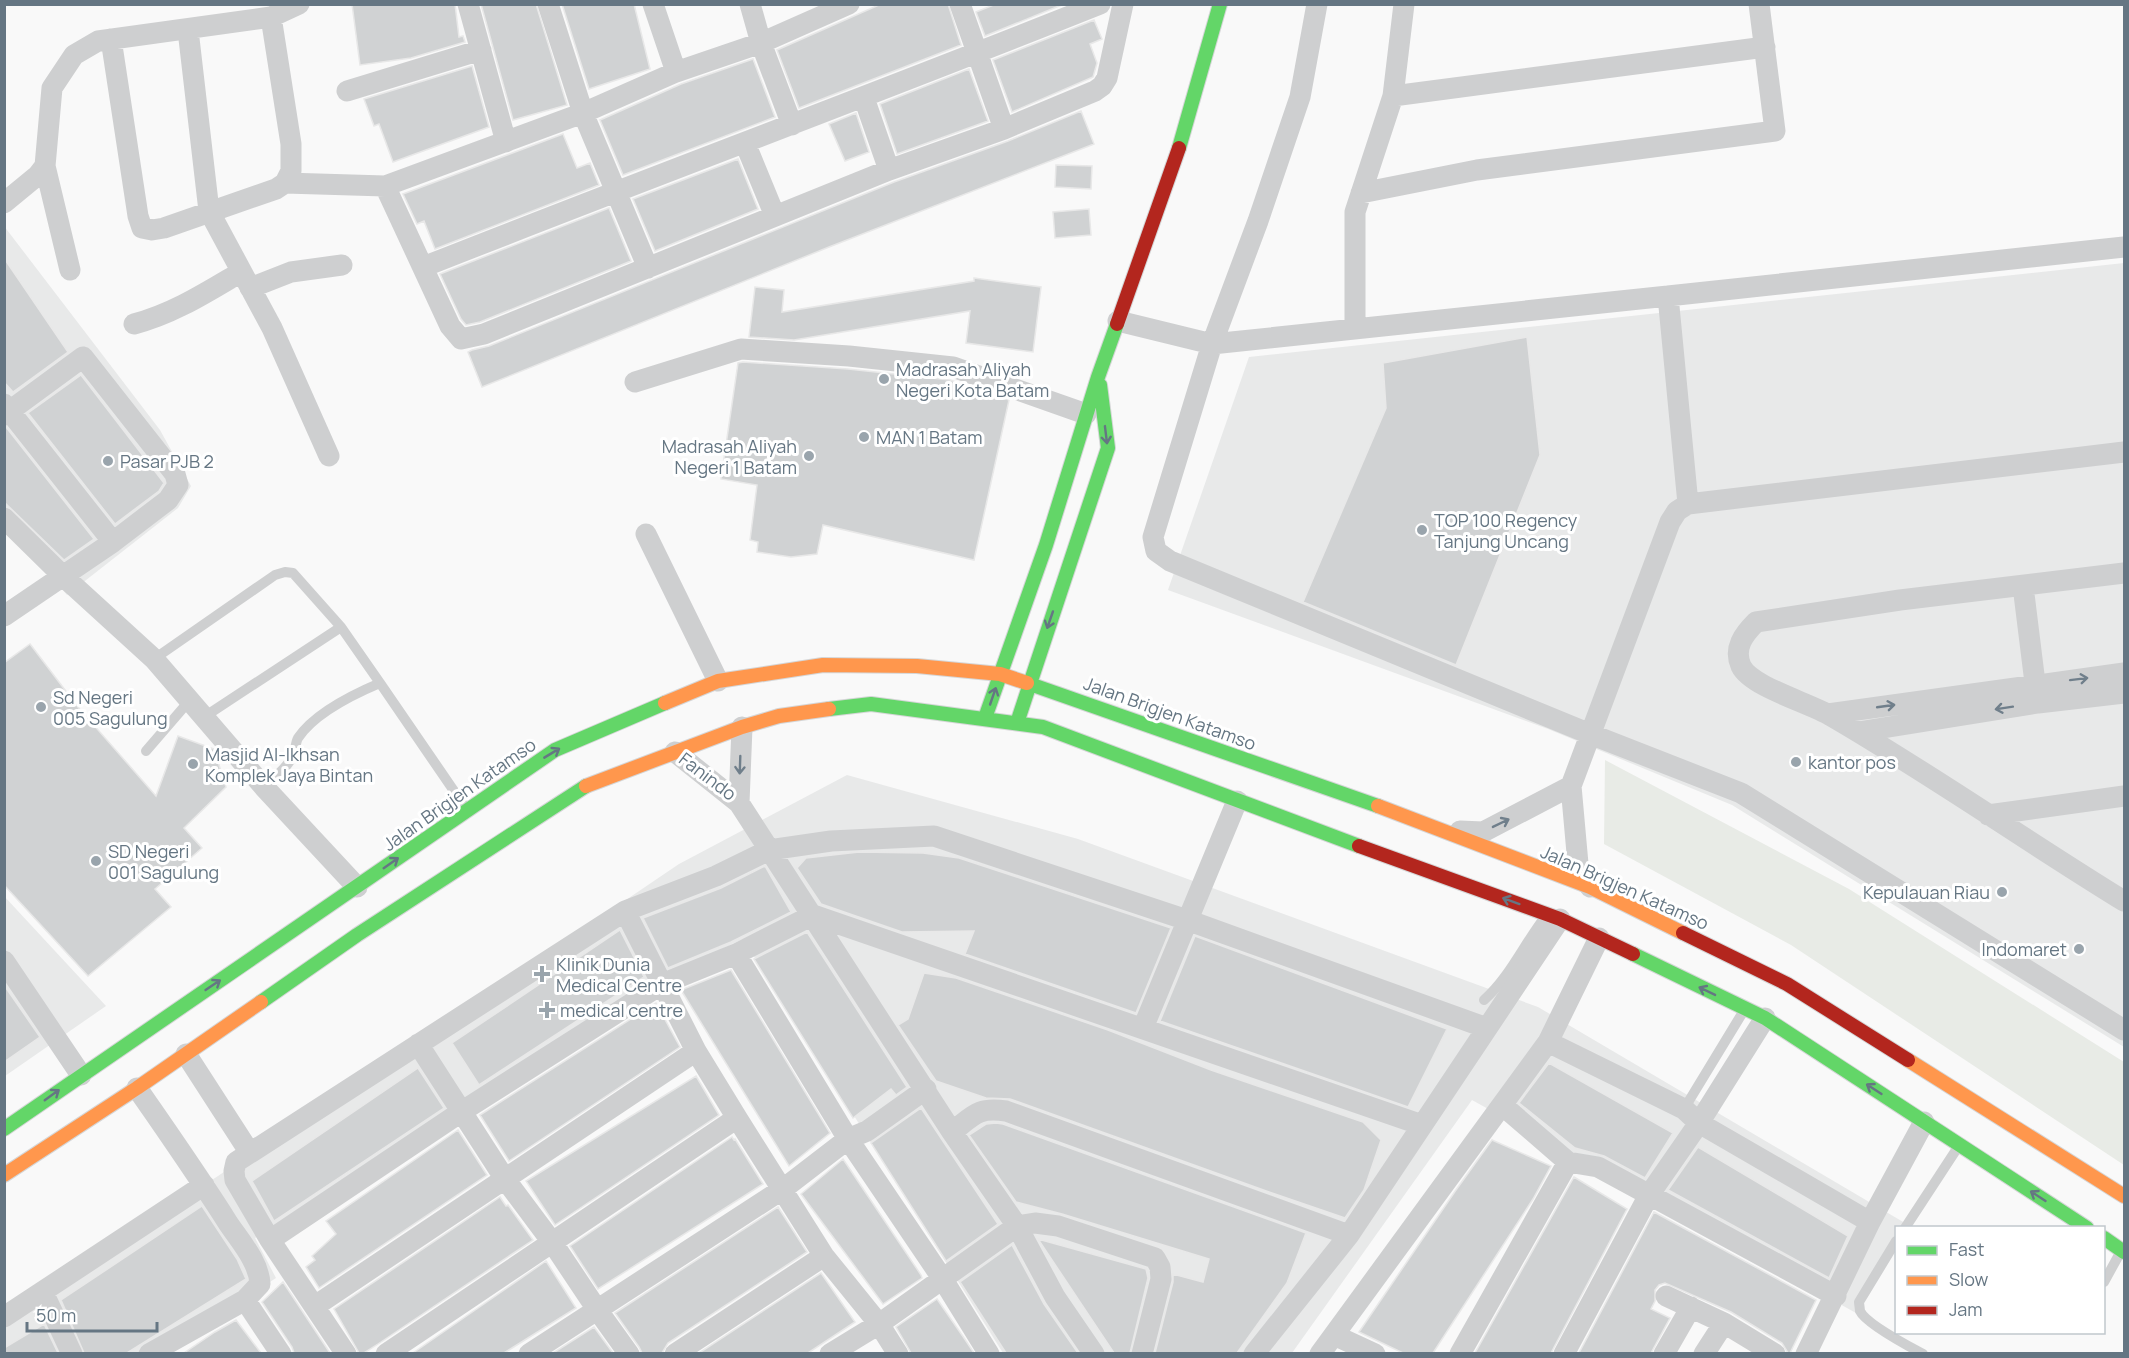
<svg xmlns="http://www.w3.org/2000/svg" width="2129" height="1358" font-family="Manrope,sans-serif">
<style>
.built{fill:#e8e9e9}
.green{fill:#e8ebe6}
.building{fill:#d0d2d3;stroke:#e8e8e8;stroke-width:1.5}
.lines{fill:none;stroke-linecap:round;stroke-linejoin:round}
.fast-casing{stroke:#d5d6d7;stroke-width:16}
.slow-casing{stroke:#d5d6d7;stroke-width:16}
.jam-casing{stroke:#d5d6d7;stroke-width:16}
.lane{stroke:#cecfd0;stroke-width:10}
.street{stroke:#cecfd0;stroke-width:21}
.fast{stroke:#63d668;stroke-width:14}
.slow{stroke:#ff974d;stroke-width:14}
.jam{stroke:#b3261e;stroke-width:14}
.oneway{stroke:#657683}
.oneway2{stroke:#707f8b}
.poi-dot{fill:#99a4ac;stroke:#fff;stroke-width:2}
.labels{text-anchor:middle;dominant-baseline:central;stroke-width:6;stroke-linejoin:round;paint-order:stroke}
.poi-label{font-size:18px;fill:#657683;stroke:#fff;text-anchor:start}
.street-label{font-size:18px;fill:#657683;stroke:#fff}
</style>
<rect width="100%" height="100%" fill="#f9f9f9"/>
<path class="built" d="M4,226L160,430L191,486L178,508L67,595L5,523Z
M2124,263V1047L1732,805L1548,729L1168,590L1249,357Z
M847,775L1078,839L1538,1007L1910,1226L1896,1228V1248L1856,1313L1472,1100L1292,1353H1003L743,939L643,986L255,1238L276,1278L161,1353L5,1354V1316L218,1176L679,864Z
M4,896L106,1006L5,1076H4Z"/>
<path class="green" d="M1605,760L1849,889L2124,1062V1165L1791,945L1604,844Z"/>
<path class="building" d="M352,4H455L459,37L463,36L465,42L411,58L360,65Z
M481,4H536L567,105L513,120Z
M562,4H634L650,69L589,89Z
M881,4H948L961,45L799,108L777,50Z
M996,4H1064L985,36L976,12Z
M1094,20L1102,39L1090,44L1097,63L1093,77L1012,112L993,60Z
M753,59L775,117L623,175L600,120L681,84Z
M472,66L489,127L393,162L379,124L374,126L364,99Z
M969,69L988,121L897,154L880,104Z
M1081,111L1094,144L829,247L482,387L468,352L472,350L489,346L894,182L1008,141Z
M856,113L869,152L845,161L829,124Z
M563,134L577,168L590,163L599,185L435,249L424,221L417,224L403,194Z
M738,159L758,209L655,251L633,199Z
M1056,165L1092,166L1091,189L1055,187Z
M609,208L631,261L480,322L466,325L461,319L440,274Z
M1089,209L1091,235L1055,238L1053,212Z
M4,258L68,352L13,392L4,382Z
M974,278L1041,287L1033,352L966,343L970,311L794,340L749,337L755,287L784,290L782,312L974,281Z
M1527,337L1540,455L1456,665L1303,602L1386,408L1383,363Z
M743,362L848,369L950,380L1009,400L974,560L823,525L817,554L791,557L757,552L758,542L750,540L757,485L721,479L738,363Z
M81,375L164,483L159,491L115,524L28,413Z
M6,427L94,539L64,560L4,502V428Z
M30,644L91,724L92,723L156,796L178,736L214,749L226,787L184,828L202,848L155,889L171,907L88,976L4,885V663Z
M859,852L923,853L959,858L1171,928L1136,1013L965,954L974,931L902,932L821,904L797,868L806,858Z
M765,866L791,912L731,942L668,968L643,918L721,888Z
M620,930L644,977L479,1085L452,1043Z
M807,932L907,1087L896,1095L891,1089L853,1118L754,959Z
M1195,936L1447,1029L1408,1107L1160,1021Z
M731,970L830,1133L789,1166L681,990Z
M924,973L956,978L1108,1030L1211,1070L1363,1122L1381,1140L1364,1190L1345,1218L1269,1192L1010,1099L986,1098L936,1081L898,1025L908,1019Z
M4,985L40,1037L4,1062Z
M656,1003L680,1047L509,1161L480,1115Z
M1549,1063L1673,1133L1645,1178L1604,1156L1575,1148L1519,1103Z
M418,1068L444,1108L274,1221L252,1181Z
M696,1076L719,1115L555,1225L526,1181Z
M921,1108L998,1224L946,1261L871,1143Z
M996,1123L1003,1124L1306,1233L1287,1283L1237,1353H1155L1173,1282V1274L1203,1282L1209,1259L1062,1214L1016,1202L969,1135L986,1124Z
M458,1130L487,1175L319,1288L306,1267L315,1260L312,1256L336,1234L326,1221Z
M732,1137L734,1140L735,1139L763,1184L598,1289L570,1246Z
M1492,1140L1551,1166L1533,1199L1433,1353H1403L1359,1332L1456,1190Z
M1698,1147L1848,1236L1829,1278L1668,1190Z
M843,1159L921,1275L922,1278L883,1304L801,1194Z
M1574,1177L1627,1209L1551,1353H1475Z
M500,1197L506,1206L508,1205L533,1240L378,1344L364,1353H359L334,1309Z
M202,1206L237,1259L246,1279L127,1353H84L61,1300Z
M778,1207L807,1252L668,1343L662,1353H642L639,1347L615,1313Z
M1654,1212L1816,1300L1790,1353H1788L1782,1343L1731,1312L1665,1283L1659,1285L1655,1290V1301L1651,1309L1670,1318L1651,1353H1579Z
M1038,1239L1146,1269L1148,1278L1130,1353H1114Z
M1012,1245L1044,1304L1078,1353H1006L960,1282Z
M546,1261L576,1308L504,1353H413Z
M821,1273L855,1322L808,1353H699Z
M283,1282L330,1353H294L292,1347L262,1302Z
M937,1299L964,1338L974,1353H911L896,1327Z
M236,1320L261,1353H184L215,1332Z
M44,1324L58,1353H4V1348Z
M594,1327L613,1353H553Z"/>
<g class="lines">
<defs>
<path id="fast" d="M1179,148L1220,4
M1027,683L1378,806
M829,709L871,704L1043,727L1359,846
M985,718L1046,545L1098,377L1117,324
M1017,723L1108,448L1100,385
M1633,954L1765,1018L2087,1228
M261,1002L357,935L586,786
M4,1129L555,750L665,703
M2104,1238L2124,1252"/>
<path id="slow" d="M665,703L718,681L823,665L917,666L1000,674L1027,683
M586,786L742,727L779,716L829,709
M1378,806L1590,887L1683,933
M1908,1060L2124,1196
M4,1175L137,1088L261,1002"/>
<path id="jam" d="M1117,324L1179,148
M1359,846L1560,919L1633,954
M1683,933L1787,984L1908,1060"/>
</defs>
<use href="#fast" class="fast-casing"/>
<use href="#slow" class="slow-casing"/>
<use href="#jam" class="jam-casing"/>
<path class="lane" d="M154,659L275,575L285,572L293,573L341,627L380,683C354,694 314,714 298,738C295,743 296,751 293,756C286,769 274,778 264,787
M380,683L465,807
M204,717L341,627
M146,751L190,700
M1484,1000C1510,977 1524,944 1545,917
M1684,1109L1743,1012
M1905,1228L1958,1147
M1896,1241L1859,1302C1859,1303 1860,1310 1860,1311C1866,1324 1910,1347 1923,1354
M2104,1282L2120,1253"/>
<path class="street" d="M468,4L506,142
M548,4L583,113L648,268
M653,4L676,72
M750,4L761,43L792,125
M960,4L1004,129
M1317,4L1300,97L1258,221L1212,344L1153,537L1156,551L1170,561L1590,734L1741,793L2124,1030
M188,30L209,211L272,328L329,456
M111,39L138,216L142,228L152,230L164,228L276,189L285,183L291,171V144L271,17
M347,91L481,50
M1393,96L1765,47
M864,98L889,170
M745,143L775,216
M285,183L385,186L583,113L676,72L761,43L849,4
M385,186L450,326L461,339L484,334L889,170L1004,129L1095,91L1102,86L1107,78L1123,4
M1361,193L1477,170L1775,131L1759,4
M4,203L38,175L45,166
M423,267C648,178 875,94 1100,4
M70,270L45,166L52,88L74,55L98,41L271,17L299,4
M250,288L291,272L342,265
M1668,296L2124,247
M1118,321L1212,344L1668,296L1688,504
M134,324C173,314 207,292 241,272
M1355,329V212L1393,96L1404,4
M635,382L741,349L849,356L953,367L1086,414
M4,404L113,542
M4,415L83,357L175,474L178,485L168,500L113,542L4,616
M4,518L63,576L154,659L264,787L357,887
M646,534L718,681
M2124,573L1900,600L1756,622C1744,634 1733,648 1741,666C1751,687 1810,703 1831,716C1931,774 2026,841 2124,901
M2023,586L2037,699
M1828,714L2124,673
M1858,732L2038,703L2124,693
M675,752L739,803L952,1132L1017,1226L1055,1297L1094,1354
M1571,786L1670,522L1677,511L1688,504L2124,452
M739,803L742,727
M1988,815L2124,796
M1460,831L1483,832L1571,786L1578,864L1590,887
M625,911L696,1051L737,1118L824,1256L879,1324L898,1354
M736,954L848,1139L942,1278L989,1354
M4,961L81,1075
M1143,1028L1237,801
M1548,1042L1599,938
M418,1044L505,1179L552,1242L596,1308L629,1354
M186,1054L250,1153
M137,1088C168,1133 199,1177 228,1223C240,1241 259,1262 260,1284L245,1300L149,1354
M1502,1105L1568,1162L1598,1167L1836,1296
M952,1132C974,1115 977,1107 1006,1111L1349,1235
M270,1240L461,1112L662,984L736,954L813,915L1422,1125
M43,1292L72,1354
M1666,1296L1724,1323L1775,1354
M245,1300L281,1354
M315,1306L696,1051
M4,1317L204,1185
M1334,1335L1375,1354
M346,1354L270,1240L235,1180L234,1171L236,1162L625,911L716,876L769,850L831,841L934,836L1187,920L1487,1028
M386,1354L737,1118
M529,1354L783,1189L848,1139L867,1131L926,1089
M675,1354L824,1256
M830,1354L879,1324L1017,1226L1035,1223L1058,1226L1155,1258L1160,1267L1161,1279L1142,1354
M1254,1354L1349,1235L1560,919
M1320,1354L1548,1042L1684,1109L1699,1123L1870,1222
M1460,1354L1568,1162
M1564,1354L1649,1195L1699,1123L1765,1018
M1664,1354L1691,1307
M1704,1354L1724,1323
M1806,1354L1870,1222L1924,1122"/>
<use href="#fast" class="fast"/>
<use href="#slow" class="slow"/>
<use href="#jam" class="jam"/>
</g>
<defs><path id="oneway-shaft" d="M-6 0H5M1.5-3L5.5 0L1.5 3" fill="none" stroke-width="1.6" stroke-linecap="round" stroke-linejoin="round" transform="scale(1.5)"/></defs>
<g class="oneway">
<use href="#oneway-shaft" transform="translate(1106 435) rotate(83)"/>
<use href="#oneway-shaft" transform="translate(1050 620) rotate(109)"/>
<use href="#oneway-shaft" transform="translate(993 696) rotate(-71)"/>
<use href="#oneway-shaft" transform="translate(552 753) rotate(-31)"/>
<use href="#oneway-shaft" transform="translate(391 863) rotate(-35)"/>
<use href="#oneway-shaft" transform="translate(1511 901) rotate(-160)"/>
<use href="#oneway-shaft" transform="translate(213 985) rotate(-34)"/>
<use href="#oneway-shaft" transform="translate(1707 991) rotate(-154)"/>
<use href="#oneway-shaft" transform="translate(1874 1089) rotate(-147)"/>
<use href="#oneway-shaft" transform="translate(52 1095) rotate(-36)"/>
<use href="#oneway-shaft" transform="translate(2038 1196) rotate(-147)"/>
</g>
<g class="oneway2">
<use href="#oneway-shaft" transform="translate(2079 679) rotate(-7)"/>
<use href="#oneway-shaft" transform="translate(1886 706) rotate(-8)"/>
<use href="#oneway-shaft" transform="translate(2004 708) rotate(171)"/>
<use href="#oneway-shaft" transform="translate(740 765) rotate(92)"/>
<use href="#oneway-shaft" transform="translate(1501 823) rotate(-26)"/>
</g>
<g class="poi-dot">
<circle cx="884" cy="379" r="6"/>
<circle cx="864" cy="437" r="6"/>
<circle cx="809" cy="456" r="6"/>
<circle cx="108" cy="461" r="6"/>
<circle cx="1422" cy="530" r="6"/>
<circle cx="41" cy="707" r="6"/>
<circle cx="1796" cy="762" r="6"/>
<circle cx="193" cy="764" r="6"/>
<circle cx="96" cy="861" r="6"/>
<circle cx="2002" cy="892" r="6"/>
<circle cx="2079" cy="949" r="6"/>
<path d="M539 965h6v6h6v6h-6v6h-6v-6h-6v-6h6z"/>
<path d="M544 1001h6v6h6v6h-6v6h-6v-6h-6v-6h6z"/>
</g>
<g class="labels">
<g class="poi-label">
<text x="896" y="369">Madrasah Aliyah<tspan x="896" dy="21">Negeri Kota Batam</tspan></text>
<text x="876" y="437">MAN 1 Batam</text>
<text x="797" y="446" text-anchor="end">Madrasah Aliyah<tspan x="797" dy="21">Negeri 1 Batam</tspan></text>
<text x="120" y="461">Pasar PJB 2</text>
<text x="1434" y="520">TOP 100 Regency<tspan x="1434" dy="21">Tanjung Uncang</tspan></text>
<text x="53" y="697">Sd Negeri<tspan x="53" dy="21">005 Sagulung</tspan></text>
<text x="205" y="754">Masjid Al-Ikhsan<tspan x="205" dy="21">Komplek Jaya Bintan</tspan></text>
<text x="1808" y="762">kantor pos</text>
<text x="108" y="851">SD Negeri<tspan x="108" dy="21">001 Sagulung</tspan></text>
<text x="1990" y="892" text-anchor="end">Kepulauan Riau</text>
<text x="2067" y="949" text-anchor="end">Indomaret</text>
<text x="556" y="964">Klinik Dunia<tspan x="556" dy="21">Medical Centre</tspan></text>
<text x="560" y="1010">medical centre</text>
</g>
<g class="street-label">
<text transform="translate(1170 713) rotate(20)">Jalan Brigjen Katamso</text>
<text transform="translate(708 776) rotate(37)">Fanindo</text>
<text transform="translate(459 794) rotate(-35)">Jalan Brigjen Katamso</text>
<text transform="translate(1625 887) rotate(24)">Jalan Brigjen Katamso</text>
</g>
</g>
<rect width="2129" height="1358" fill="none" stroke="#657683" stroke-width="12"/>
<rect x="1895" y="1226" width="210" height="108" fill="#ffffff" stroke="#c1c8cd" stroke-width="1.5"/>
<rect x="1907" y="1246" width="30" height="9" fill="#63d668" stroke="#c1c8cd" stroke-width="1.5"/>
<text x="1949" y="1256" font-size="18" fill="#657683">Fast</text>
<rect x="1907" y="1276" width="30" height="9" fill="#ff974d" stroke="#c1c8cd" stroke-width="1.5"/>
<text x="1949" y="1286" font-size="18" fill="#657683">Slow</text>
<rect x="1907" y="1306" width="30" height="9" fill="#b3261e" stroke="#c1c8cd" stroke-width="1.5"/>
<text x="1949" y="1316" font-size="18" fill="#657683">Jam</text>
<path d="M27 1322v9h130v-9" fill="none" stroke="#657683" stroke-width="3"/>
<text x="36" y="1322" font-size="18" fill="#657683" stroke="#ffffff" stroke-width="4.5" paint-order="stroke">50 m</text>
</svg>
